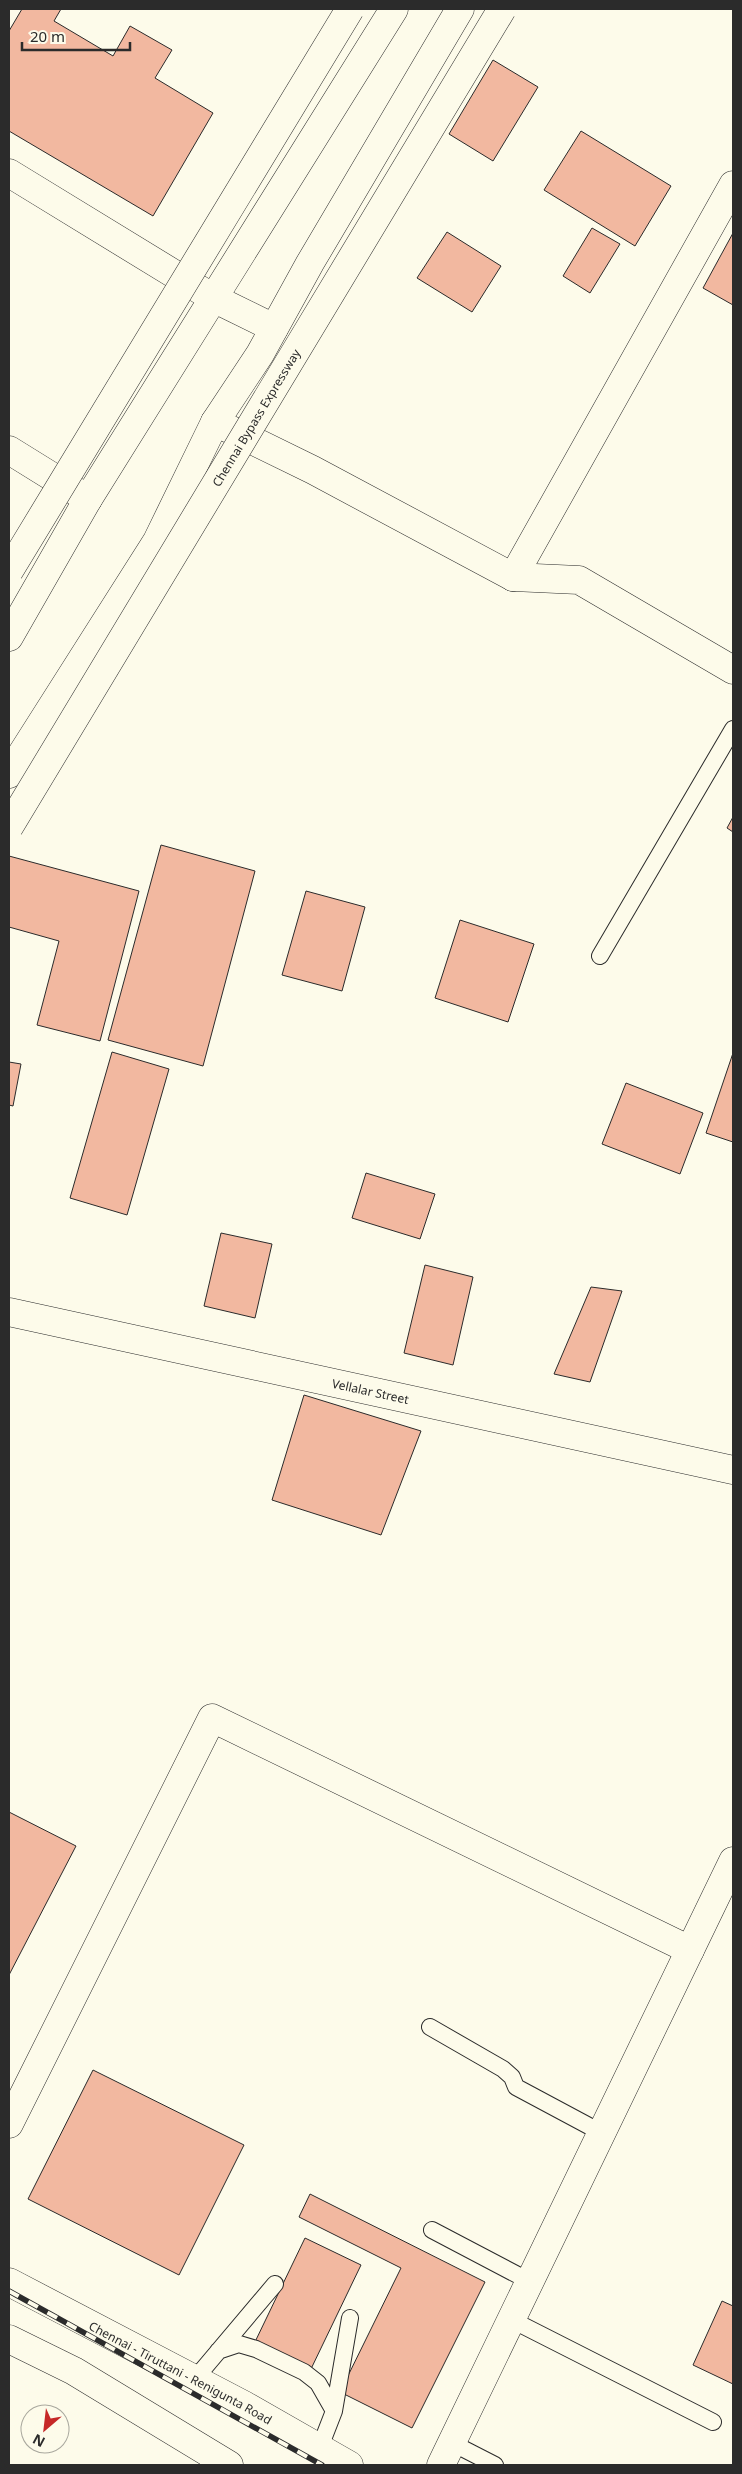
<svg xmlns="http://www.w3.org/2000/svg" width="742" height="2474" font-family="'Noto Sans',sans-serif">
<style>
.building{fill:#f2b8a0;stroke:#2b2b2b}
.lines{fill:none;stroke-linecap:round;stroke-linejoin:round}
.service-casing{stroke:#2b2b2b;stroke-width:18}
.minor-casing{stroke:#2b2b2b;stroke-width:29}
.primary-casing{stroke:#2b2b2b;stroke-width:29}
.trunk-casing{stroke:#2b2b2b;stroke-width:29}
.service{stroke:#fdfbea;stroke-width:16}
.minor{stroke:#fdfbea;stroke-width:28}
.primary{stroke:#fdfbea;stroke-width:28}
.trunk{stroke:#fdfbea;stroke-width:28}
.rail-casing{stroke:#2b2b2b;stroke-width:5.5}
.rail{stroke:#fdfbea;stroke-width:4;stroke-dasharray:11;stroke-linecap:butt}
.trunk-bridge-casing{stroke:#2b2b2b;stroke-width:29;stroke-linecap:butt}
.trunk-bridge{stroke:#fdfbea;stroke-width:28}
.labels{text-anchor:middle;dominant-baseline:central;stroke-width:4;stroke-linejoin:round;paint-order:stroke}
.street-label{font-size:12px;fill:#2b2b2b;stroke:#fdfbea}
</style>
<rect width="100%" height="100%" fill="#fdfbea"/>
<path class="building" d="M22,9H61L54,21L113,56L130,26L172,50L155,78L213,113L153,216L9,131V31Z
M493,60L538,87L493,161L449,134Z
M581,131L671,186L635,246L544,190Z
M592,228L620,244L590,293L563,276Z
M447,232L501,266L472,312L417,278Z
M733,233V305L703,288Z
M733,817V832L727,828Z
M161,845L255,871L203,1066L108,1040Z
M9,856L139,891L100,1041L37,1025L59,941L9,927Z
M306,891L365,907L342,991L282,975Z
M460,920L534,944L508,1022L435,998Z
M112,1052L169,1069L127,1215L70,1198Z
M733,1053V1142L706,1133Z
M9,1062L21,1064L13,1106L9,1105Z
M626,1083L703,1113L680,1174L602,1144Z
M366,1173L435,1194L420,1239L352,1218Z
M221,1233L272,1244L255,1318L204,1306Z
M425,1265L473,1277L453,1365L404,1353Z
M591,1287L622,1291L590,1382L554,1374Z
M304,1395L421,1431L381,1535L272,1500Z
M9,1812L76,1846L9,1975Z
M93,2070L244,2145L179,2275L28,2199Z
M310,2194L485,2282L412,2428L340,2392L401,2268L299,2217Z
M305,2238L361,2265L310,2371L254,2344Z
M722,2301L733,2306V2384L693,2365Z"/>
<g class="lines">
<defs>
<path id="service" d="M600,956L733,729
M430,2027L503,2069L512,2077L516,2087L602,2133
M432,2230L531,2282
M512,2320L713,2422
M218,2351L239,2344L256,2349L304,2372L318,2383L334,2411
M194,2380L275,2284
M452,2443L495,2465
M320,2447L334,2411L350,2318"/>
<g id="minor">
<path d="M9,173L215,299L274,328"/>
<path d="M215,422L313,470L513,577L579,580L733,670"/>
<path d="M9,450L88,499"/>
<path d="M513,577L733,185"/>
<path id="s1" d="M9,1312L733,1470"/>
<path d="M9,2124L212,1718L690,1950"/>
<path d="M441,2465L733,1861"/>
</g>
<path id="primary" d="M9,637L88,499L394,9
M9,774L157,541L215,422L260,354L310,263L460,9"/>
<g id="trunk">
<path id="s2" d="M9,2282L244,2405L349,2465"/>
<path d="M9,2339L74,2371L229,2465"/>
</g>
</defs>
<use href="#service" class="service-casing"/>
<use href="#minor" class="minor-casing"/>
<use href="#primary" class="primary-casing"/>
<use href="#trunk" class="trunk-casing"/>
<use href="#service" class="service"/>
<use href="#minor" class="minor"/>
<use href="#primary" class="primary"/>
<use href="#trunk" class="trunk"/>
<defs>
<path id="rail" d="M9,2291L322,2465"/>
</defs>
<use href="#rail" class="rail-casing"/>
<use href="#rail" class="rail"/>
<defs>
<g id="trunk-bridge">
<path d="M9,571L350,9"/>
<path id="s3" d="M9,827L502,9"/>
</g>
</defs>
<use href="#trunk-bridge" class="trunk-bridge-casing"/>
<use href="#trunk-bridge" class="trunk-bridge"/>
</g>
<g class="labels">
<g class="street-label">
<text stroke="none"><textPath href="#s3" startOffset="478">Chennai Bypass Expressway</textPath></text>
<text stroke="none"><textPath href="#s1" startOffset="370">Vellalar Street</textPath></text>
<text stroke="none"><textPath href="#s2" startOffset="194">Chennai - Tiruttani - Renigunta Road</textPath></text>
</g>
</g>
<rect width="742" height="2474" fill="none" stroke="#2b2b2b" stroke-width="20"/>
<g transform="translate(45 2429) rotate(208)"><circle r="24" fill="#fdfbea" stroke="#a9a89e"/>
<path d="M0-4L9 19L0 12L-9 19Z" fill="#c62828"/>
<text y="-8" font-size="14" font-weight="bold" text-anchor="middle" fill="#2b2b2b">N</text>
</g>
<path d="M22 42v8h108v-8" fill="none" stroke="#2b2b2b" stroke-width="2.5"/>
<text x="30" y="42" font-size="15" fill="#2b2b2b" stroke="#fdfbea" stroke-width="4" paint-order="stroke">20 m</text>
</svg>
